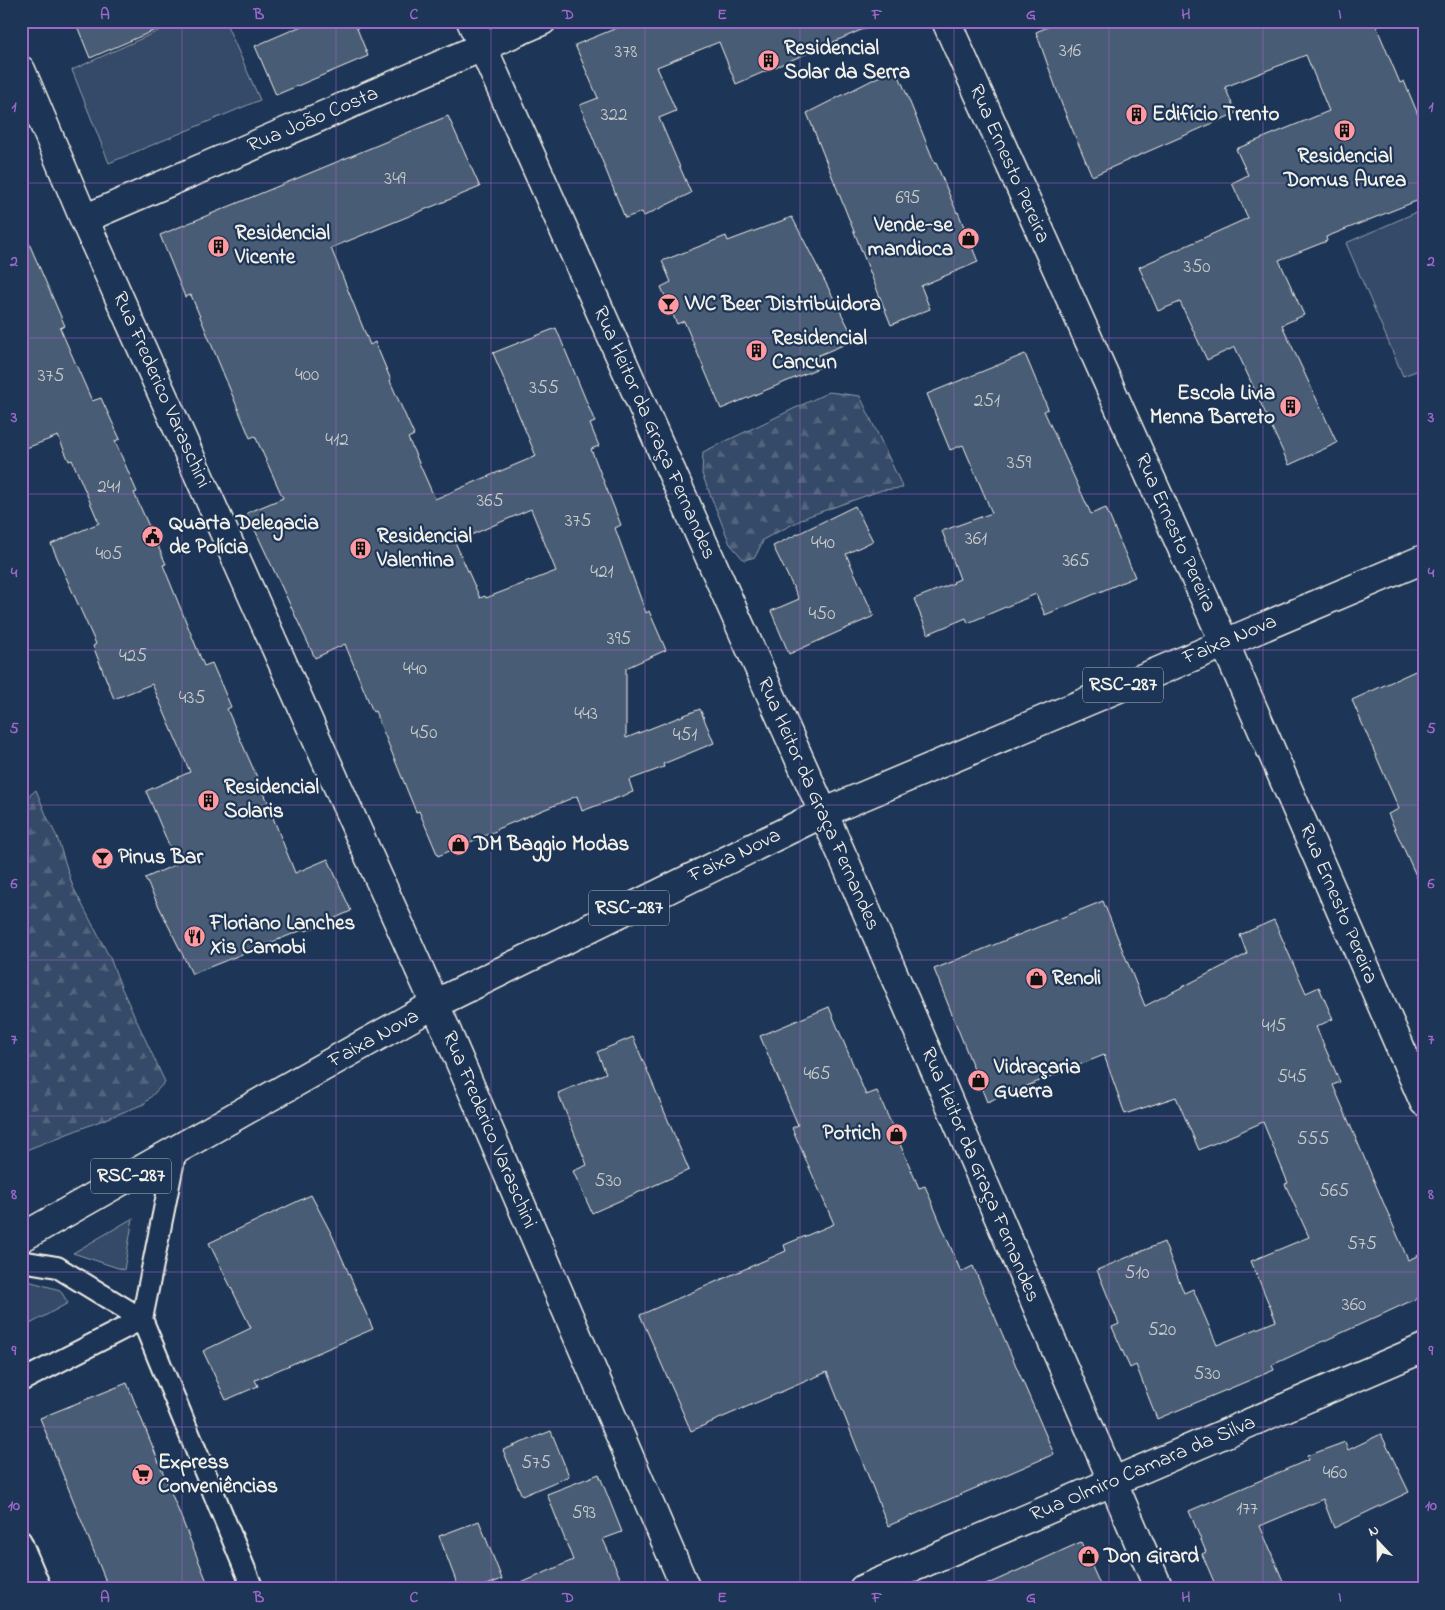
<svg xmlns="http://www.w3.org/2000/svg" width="1445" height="1610" font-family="'Indie Flower',sans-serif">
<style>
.grass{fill:#354a67;stroke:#949ea8}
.forest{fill:url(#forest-firs);stroke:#949ea8}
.building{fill:#485b74;stroke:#f4f1e8;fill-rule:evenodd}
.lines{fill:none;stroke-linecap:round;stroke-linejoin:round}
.lane-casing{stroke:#f4f1e8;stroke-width:24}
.street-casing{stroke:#f4f1e8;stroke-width:31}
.secondary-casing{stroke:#f4f1e8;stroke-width:31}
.highway-casing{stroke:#f4f1e8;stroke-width:31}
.lane{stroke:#1d3557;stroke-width:20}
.street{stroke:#1d3557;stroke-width:28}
.secondary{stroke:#1d3557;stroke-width:28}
.highway{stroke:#1d3557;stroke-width:28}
.grid{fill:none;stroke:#9f67cb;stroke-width:1;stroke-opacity:0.55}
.labels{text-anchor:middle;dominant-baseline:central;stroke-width:4.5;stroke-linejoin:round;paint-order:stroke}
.number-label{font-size:19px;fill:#c9cccb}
.shield{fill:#1d3557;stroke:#b4b9bc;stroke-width:1}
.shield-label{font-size:20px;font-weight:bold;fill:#f4f1e8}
.poi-label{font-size:21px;font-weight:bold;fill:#f4f1e8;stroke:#1d3557;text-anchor:start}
.street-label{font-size:21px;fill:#f4f1e8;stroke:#1d3557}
.neatline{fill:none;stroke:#9f67cb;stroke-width:2}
.grid-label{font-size:16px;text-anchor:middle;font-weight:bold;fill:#9f67cb}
</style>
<defs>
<pattern id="forest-firs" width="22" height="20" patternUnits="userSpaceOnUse" patternTransform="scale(1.25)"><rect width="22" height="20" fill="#354a67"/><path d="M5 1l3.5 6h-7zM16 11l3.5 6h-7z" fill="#53657d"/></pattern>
</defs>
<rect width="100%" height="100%" fill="#1d3557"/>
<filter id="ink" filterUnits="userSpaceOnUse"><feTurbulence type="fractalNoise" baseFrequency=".02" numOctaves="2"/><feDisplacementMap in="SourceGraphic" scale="10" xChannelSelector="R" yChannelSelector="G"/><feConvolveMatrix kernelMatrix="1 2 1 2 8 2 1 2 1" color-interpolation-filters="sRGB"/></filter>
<g filter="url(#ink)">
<path class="grass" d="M180,21H225L260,100L109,163L72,70Z
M1424,209V368L1403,376L1346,243Z
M133,1218L124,1270L73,1253Z
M21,1279L60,1290L68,1303L21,1329Z"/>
<path class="forest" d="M829,392L860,396L903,488L882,490L809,516L764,539L755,557L744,560L730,544L702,474L703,452Z
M36,790L47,817L57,837L73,887L110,958L122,989L165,1082L144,1104L21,1152V803Z"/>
<path class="building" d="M75,21H176L90,58Z
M313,21H354L368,56L276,95L255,46Z
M634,21H882L736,84L719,42L657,67L676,111L659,118L691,193L644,216L642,212L625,218L580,105L598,98L575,45Z
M1062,21H1374L1400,83L1404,81L1424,129V198L1326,237L1327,241L1279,260L1304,315L1282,325L1337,443L1289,465L1235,347L1207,360L1180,302L1158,311L1139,267L1248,218L1232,183L1248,175L1236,149L1329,111L1306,55L1225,87L1236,113L1092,176L1062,105L1036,32Z
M896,68L935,164L936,163L957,213L958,212L978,262L921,286L930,309L891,325L807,113Z
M448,116L480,187L331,248L370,345L375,342L391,380L390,381L414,435L408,438L435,499L536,456L493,353L556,328L595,422L590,424L599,446L591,449L621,525L615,528L646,613L649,611L666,650L626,668V738L700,709L714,743L663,764L664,767L629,780L633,792L582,811L577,796L497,829L498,830L438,856L419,811L416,812L375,711L373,712L345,644L315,658L247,513L283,498L255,436L250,438L191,295L185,297L160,235ZM531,509L556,571L486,598L485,596L480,598L455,542Z
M792,217L855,340L817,356L821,367L721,409L684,321L677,324L661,287L671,282L662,261L726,236L728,241Z
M21,225L65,326L60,328L92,401L101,398L120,439L115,441L137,492L134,493L166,564L163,565L204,666L212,663L231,707L227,709L271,809L270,810L295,873L328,859L351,911L306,931L305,929L192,974L145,878L177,864L146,791L190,772L152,684L114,699L93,646L96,644L51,544L99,523L72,460L69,461L58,436L21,450Z
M1025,354L1048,409L1044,411L1091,514L1106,508L1135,577L1045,615L1036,594L968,623L966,618L928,634L914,599L954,583L953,582L960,579L942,531L992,513L963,445L950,450L927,394Z
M855,506L873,541L846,554L874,616L789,654L771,611L799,599L773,546Z
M1424,667V893L1388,814L1399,809L1352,700Z
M1103,901L1145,1006L1247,954L1240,935L1274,920L1306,993L1319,987L1333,1019L1316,1027L1340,1082L1333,1085L1408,1260L1424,1253V1295L1272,1365L1274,1370L1157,1419L1136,1365L1130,1368L1112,1327L1119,1324L1097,1270L1164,1242L1184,1293L1193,1289L1217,1345L1276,1321L1251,1261L1309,1237L1285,1184L1288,1183L1263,1122L1199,1150L1176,1097L1125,1114L1104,1055L987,1102L934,969Z
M829,1007L866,1095L877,1091L919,1188L925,1186L961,1272L973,1266L1054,1454L888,1526L827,1372L691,1431L640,1315L786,1251L784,1245L834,1224L792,1128L798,1125L760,1036Z
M633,1037L689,1170L592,1213L573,1171L587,1165L558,1093L606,1073L597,1052Z
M311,1195L332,1235L373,1329L255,1380L258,1386L226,1400L203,1351L251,1328L209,1243Z
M127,1383L210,1589H109L40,1418Z
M551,1431L569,1476L522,1496L503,1450Z
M1381,1434L1409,1492L1334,1528L1323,1499L1260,1526L1283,1581L1265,1589H1217L1202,1554L1206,1552L1189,1511L1308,1460L1307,1456L1345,1442L1348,1450Z
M599,1474L622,1532L603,1539L625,1589H508L573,1560L547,1494Z
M479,1521L502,1579L477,1589H459L439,1536Z
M1081,1542L1102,1589H977Z"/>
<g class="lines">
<defs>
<path id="lane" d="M176,1150L142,1319L253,1589
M21,1261L57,1267L142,1319
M21,1381L142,1319
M21,1541L41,1589"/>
<path id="street" d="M946,21L1224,642L1424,1102
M21,70L84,219L435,1004L686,1589
M84,219L542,21
M863,1589L1424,1348"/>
<path id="secondary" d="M471,21L847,866L1159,1589"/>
<path id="highway" d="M21,1238L241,1113L435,1004L823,813L1424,559"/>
</defs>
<use href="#lane" class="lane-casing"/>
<use href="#street" class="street-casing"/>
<use href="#secondary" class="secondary-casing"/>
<use href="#highway" class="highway-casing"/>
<use href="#lane" class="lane"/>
<use href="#street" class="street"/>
<use href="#secondary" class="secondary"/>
<use href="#highway" class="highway"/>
</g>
</g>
<path class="grid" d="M182,21V1589M336,21V1589M491,21V1589M645,21V1589M800,21V1589M954,21V1589M1109,21V1589M1263,21V1589M21,183H1424M21,338H1424M21,494H1424M21,650H1424M21,805H1424M21,960H1424M21,1116H1424M21,1272H1424M21,1427H1424"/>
<defs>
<symbol id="building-disc" viewBox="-11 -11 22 22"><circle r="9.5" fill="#ff9aa2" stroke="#1d3557"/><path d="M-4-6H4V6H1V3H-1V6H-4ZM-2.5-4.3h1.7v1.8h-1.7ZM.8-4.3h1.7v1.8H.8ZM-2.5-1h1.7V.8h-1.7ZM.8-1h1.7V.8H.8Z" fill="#111"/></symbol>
<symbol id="shop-disc" viewBox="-11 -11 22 22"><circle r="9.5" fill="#ff9aa2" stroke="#1d3557"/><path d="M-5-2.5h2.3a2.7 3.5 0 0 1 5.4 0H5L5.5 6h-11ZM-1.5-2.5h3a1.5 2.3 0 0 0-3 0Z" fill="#111"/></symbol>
<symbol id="bar-disc" viewBox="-11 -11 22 22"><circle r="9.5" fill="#ff9aa2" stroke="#1d3557"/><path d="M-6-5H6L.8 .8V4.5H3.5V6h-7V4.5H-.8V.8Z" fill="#111"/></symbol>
<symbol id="civic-disc" viewBox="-11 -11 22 22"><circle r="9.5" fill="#ff9aa2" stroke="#1d3557"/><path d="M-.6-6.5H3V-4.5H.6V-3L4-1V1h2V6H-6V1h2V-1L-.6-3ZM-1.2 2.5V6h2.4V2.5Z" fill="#111"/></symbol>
<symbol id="restaurant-disc" viewBox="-11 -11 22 22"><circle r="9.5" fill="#ff9aa2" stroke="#1d3557"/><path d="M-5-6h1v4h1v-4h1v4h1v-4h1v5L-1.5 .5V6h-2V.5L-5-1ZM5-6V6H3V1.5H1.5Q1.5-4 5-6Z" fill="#111"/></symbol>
<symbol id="supermarket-disc" viewBox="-11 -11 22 22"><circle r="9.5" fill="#ff9aa2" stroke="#1d3557"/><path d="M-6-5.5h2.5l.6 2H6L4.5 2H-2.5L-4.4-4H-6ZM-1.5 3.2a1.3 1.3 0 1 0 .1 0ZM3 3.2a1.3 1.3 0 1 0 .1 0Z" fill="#111"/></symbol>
</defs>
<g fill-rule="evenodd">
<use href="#building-disc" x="756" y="48" width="25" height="25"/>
<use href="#building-disc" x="1124" y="102" width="25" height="25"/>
<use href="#building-disc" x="1332" y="118" width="25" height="25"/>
<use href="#shop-disc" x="956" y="226" width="25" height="25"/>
<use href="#building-disc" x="206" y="234" width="25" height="25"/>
<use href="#bar-disc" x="656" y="292" width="25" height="25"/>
<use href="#building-disc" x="744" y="338" width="25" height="25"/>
<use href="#building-disc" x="1278" y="394" width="25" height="25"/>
<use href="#civic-disc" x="140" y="524" width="25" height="25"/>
<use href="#building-disc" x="348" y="536" width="25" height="25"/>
<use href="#building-disc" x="196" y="788" width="25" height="25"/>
<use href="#shop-disc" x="446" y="832" width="25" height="25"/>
<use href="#bar-disc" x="90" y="846" width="25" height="25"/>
<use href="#restaurant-disc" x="182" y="924" width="25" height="25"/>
<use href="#shop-disc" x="1024" y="966" width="25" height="25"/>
<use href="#shop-disc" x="966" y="1068" width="25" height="25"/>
<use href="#shop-disc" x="884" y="1122" width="25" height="25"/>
<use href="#supermarket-disc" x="130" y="1462" width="25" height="25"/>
<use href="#shop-disc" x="1076" y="1544" width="25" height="25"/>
</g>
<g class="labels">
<g class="number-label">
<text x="1070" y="51">316</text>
<text x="626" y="52">378</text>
<text x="614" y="115">322</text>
<text x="395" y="179">349</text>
<text x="908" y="198">695</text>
<text x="1197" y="267">350</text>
<text x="307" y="375">400</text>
<text x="51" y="376">375</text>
<text x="544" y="388">355</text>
<text x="987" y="401">251</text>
<text x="337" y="440">412</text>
<text x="1019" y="463">359</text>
<text x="109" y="487">241</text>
<text x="490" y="501">365</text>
<text x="578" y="521">375</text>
<text x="976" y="539">361</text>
<text x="823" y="543">440</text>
<text x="109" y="554">405</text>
<text x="1076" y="561">365</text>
<text x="602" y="572">421</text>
<text x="822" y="614">450</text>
<text x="619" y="639">395</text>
<text x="133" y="656">425</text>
<text x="415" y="669">440</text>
<text x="192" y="698">435</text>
<text x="586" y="714">443</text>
<text x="424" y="733">450</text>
<text x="685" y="735">451</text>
<text x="1274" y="1026">415</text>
<text x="817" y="1074">465</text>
<text x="1292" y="1077">545</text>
<text x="1313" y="1139">555</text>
<text x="608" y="1181">530</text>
<text x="1334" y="1191">565</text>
<text x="1362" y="1244">575</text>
<text x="1137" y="1273">510</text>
<text x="1354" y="1305">360</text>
<text x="1162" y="1330">520</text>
<text x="1207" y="1374">530</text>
<text x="536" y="1463">575</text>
<text x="1335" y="1473">460</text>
<text x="1247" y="1509">177</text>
<text x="584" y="1513">593</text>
</g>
<g class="shield">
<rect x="1083" y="667.5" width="80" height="35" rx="4"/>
<rect x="589" y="890.5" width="80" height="35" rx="4"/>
<rect x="91" y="1158.5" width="80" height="35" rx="4"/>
</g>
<g class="shield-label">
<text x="1123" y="685">RSC-287</text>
<text x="629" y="908">RSC-287</text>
<text x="131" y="1176">RSC-287</text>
</g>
<g class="poi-label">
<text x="784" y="49">Residencial<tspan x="784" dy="24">Solar da Serra</tspan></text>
<text x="1152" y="115">Edifício Trento</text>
<text x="1345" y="157" text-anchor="middle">Residencial<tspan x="1345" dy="24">Domus Aurea</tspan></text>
<text x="953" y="226" text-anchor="end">Vende-se<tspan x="953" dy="24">mandioca</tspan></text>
<text x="235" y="234">Residencial<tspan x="235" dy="24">Vicente</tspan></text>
<text x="685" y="305">VVC Beer Distribuidora</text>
<text x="772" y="339">Residencial<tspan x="772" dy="24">Cancun</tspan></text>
<text x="1275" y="394" text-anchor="end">Escola Livia<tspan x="1275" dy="24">Menna Barreto</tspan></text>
<text x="169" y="524">Quarta Delegacia<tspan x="169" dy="24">de Polícia</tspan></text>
<text x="377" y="537">Residencial<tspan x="377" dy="24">Valentina</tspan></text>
<text x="224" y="788">Residencial<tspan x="224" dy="24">Solaris</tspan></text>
<text x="474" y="845">DM Baggio Modas</text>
<text x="118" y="858">Pinus Bar</text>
<text x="210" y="924">Floriano Lanches<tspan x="210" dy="24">Xis Camobi</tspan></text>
<text x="1052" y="979">Renoli</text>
<text x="994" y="1068">Vidraçaria<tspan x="994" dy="24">Guerra</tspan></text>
<text x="881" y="1134" text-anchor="end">Potrich</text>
<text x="158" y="1463">Express<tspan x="158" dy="24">Conveniências</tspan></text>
<text x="1104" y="1557">Don Girard</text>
</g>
<g class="street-label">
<text transform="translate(313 120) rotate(-23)">Rua João Costa</text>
<text transform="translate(1009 164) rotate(66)">Rua Ernesto Pereira</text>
<text transform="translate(161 390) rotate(66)">Rua Frederico Varaschini</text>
<text transform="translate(654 433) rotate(66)">Rua Heitor da Graça Fernandes</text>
<text transform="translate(1175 533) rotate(66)">Rua Ernesto Pereira</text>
<text transform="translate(1230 640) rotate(-23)">Faixa Nova</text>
<text transform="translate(818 804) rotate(66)">Rua Heitor da Graça Fernandes</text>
<text transform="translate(735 856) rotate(-26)">Faixa Nova</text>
<text transform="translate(1338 904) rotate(67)">Rua Ernesto Pereira</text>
<text transform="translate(374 1039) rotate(-29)">Faixa Nova</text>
<text transform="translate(489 1130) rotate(67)">Rua Frederico Varaschini</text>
<text transform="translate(980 1175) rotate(67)">Rua Heitor da Graça Fernandes</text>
<text transform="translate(1143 1469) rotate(-23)">Rua Olmiro Camara da Silva</text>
</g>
</g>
<rect width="1445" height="1610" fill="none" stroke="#1d3557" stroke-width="55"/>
<g transform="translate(1378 1542) rotate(338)" stroke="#1d3557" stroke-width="4" paint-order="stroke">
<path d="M0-4L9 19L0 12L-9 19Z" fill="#f4f1e8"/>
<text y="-8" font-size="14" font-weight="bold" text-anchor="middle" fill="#f4f1e8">N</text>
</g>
<rect x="28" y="28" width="1390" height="1554" class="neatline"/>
<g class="grid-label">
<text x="105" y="19">A</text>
<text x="259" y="19">B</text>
<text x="414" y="19">C</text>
<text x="568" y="19">D</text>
<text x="722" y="19">E</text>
<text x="877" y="19">F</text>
<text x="1031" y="19">G</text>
<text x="1186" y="19">H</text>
<text x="1340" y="19">I</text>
<text x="14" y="111">1</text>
<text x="1431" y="111">1</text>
<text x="14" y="266">2</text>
<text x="1431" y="266">2</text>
<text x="14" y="422">3</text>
<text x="1431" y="422">3</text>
<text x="14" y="577">4</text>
<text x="1431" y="577">4</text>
<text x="14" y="733">5</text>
<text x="1431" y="733">5</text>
<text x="14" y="888">6</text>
<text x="1431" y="888">6</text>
<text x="14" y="1044">7</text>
<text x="1431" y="1044">7</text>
<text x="14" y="1199">8</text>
<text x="1431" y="1199">8</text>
<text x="14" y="1355">9</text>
<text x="1431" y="1355">9</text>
<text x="14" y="1510">10</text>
<text x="1431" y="1510">10</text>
<text x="105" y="1602">A</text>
<text x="259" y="1602">B</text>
<text x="414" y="1602">C</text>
<text x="568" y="1602">D</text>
<text x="722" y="1602">E</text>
<text x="877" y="1602">F</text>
<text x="1031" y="1602">G</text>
<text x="1186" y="1602">H</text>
<text x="1340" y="1602">I</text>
</g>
</svg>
